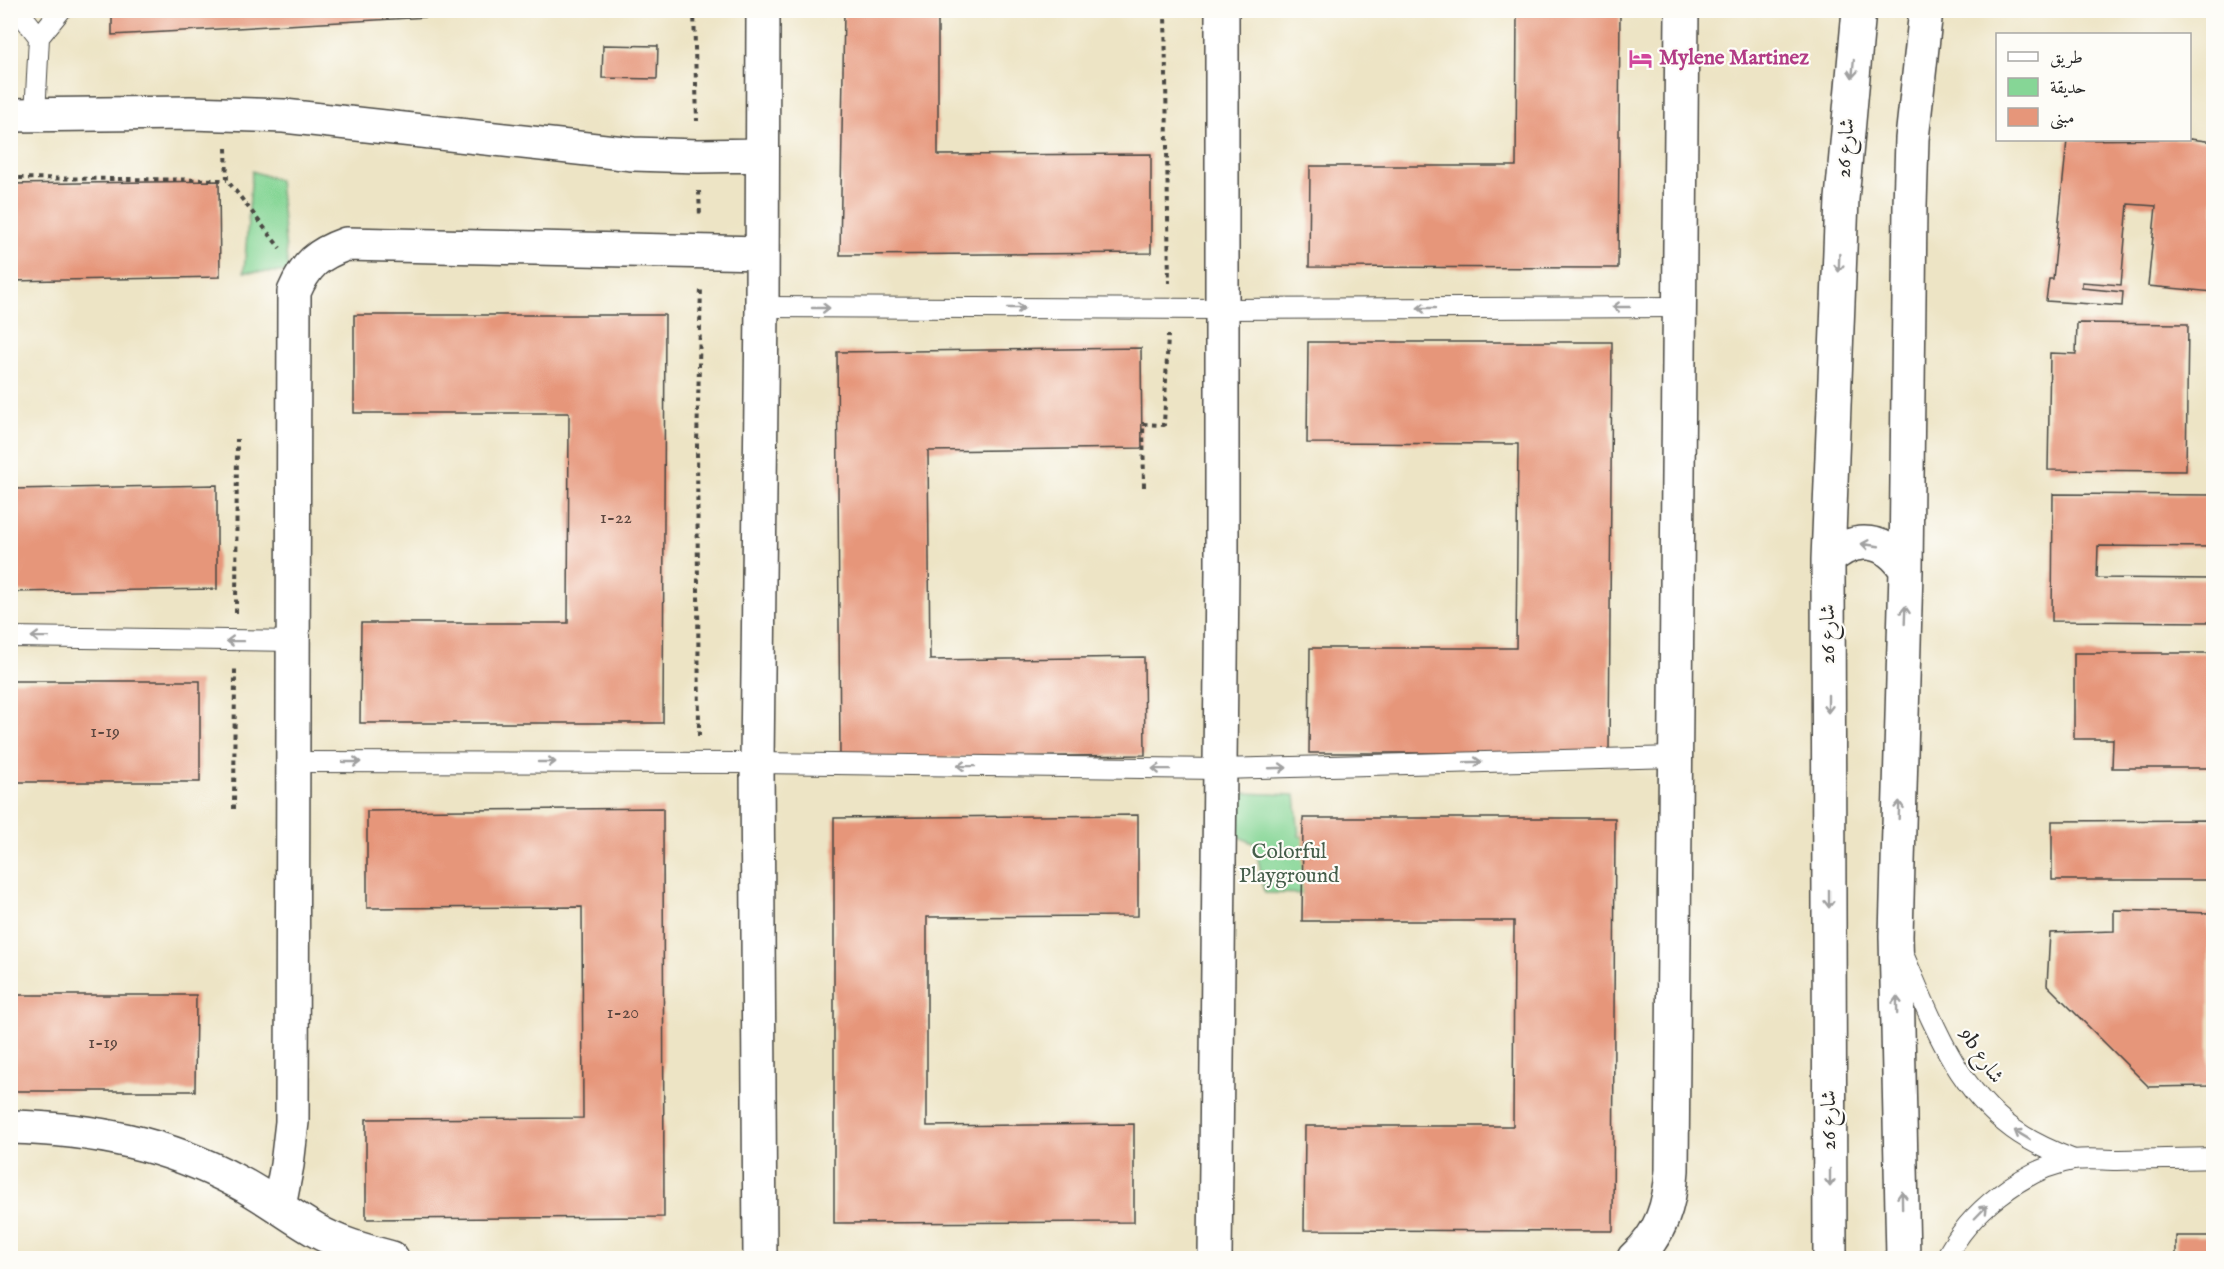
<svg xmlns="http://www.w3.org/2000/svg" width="2224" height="1269" font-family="'IM FELL English',Amiri,serif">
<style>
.green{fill:#86d696;stroke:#588060;stroke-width:1.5}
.building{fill:#e6967a}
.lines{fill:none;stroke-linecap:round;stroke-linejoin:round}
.service-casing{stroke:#484742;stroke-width:22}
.minor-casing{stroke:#484742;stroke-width:36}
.tertiary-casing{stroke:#484742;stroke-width:36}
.path{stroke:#484742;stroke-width:4;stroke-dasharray:4.5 4.5;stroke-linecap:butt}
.service{stroke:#fff;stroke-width:20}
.minor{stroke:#fff;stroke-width:33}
.tertiary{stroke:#fff;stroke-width:33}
.oneway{stroke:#a0a0a0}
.labels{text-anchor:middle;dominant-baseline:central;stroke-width:4.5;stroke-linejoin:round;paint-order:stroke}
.number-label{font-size:18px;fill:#5a463f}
.hotel-label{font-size:21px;font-weight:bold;fill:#b23c85;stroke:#fdfcf7;text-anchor:start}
.street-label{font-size:21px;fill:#2b2b2b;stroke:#fdfcf7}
.park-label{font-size:21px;fill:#465e4b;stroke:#fdfcf7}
</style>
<rect width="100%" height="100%" fill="#fdfcf7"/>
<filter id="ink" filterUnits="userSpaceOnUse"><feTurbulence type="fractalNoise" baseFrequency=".0167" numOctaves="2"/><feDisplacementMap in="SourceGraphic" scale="12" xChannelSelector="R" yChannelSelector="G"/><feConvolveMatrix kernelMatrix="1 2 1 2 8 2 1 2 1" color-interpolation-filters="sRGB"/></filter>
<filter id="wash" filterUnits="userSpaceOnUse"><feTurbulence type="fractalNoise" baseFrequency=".008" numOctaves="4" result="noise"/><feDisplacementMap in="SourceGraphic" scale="24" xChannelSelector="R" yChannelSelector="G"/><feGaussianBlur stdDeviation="1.35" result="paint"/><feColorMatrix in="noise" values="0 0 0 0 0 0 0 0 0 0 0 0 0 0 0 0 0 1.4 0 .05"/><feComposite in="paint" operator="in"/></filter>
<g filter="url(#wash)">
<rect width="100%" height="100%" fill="#ede4c5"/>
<path class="green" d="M252,171L279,180L288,272H244Z
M1243,793L1295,795L1299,836L1325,842L1311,894L1265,893L1255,844L1226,831Z"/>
<g id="blocks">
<path class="building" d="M112,10H517V12L112,35Z
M844,10H938V155L1151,154V253L840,255Z
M1517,10H1620L1618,268L1309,267L1310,166H1516Z
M603,45L658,46L657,79L602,78Z
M2190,139L2214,142V292L2148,286L2156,206L2128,204L2121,285L2082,282V288L2123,292L2122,306L2046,301L2049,279H2053L2067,140Z
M219,181L220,277L10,281V184Z
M354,315H665L663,723H360L361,623H568L569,413H354Z
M2077,323L2188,324L2186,471L2048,470L2050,353L2076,354Z
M1308,342H1612L1609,753H1309L1310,648H1516L1518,444L1307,443Z
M1141,348L1142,448L928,451L930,660L1144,657L1145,755L840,759L837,352Z
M10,457H13V489L217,485V589L10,592Z
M2053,494L2214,495V547L2098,546L2097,578L2214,579V622L2052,621Z
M2074,653H2214V768H2112L2113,739H2074Z
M10,681H200V782H10Z
M663,808L664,1217L366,1219V1119L583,1118L582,907L367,908V811Z
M1138,815V916L927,917V1126L1134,1124V1222L834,1223V818Z
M1303,818H1615L1613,1231L1304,1230L1305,1126H1513L1514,921H1302Z
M2214,820V880H2052V821Z
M2114,910L2209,913V1086L2149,1087L2047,985L2050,933L2114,931Z
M10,995H196L195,1091H10Z
M2176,1236H2214V1258H2176Z"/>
</g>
</g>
<g filter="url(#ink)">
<use href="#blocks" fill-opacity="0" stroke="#484742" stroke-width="1.5"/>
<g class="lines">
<defs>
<path id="service" d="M22,10L25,19L39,37
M35,115L39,37L61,10
M762,307L1221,309L1679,307
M10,637L294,641
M294,762L757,763L1219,769L1675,757
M1903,954C1932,1020 1953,1084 2013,1129C2032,1143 2053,1152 2074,1160
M1946,1258C1968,1213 2024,1168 2074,1160C2088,1158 2103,1160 2116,1160C2149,1159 2181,1159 2214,1158"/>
<path id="minor" d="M10,115L190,113L284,116L633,154L698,156L762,155
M10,1127C92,1129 166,1143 238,1182C265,1196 289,1215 315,1230C339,1244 366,1251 392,1258
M279,1207L287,1165L292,1122L294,292C306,264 318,254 346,244L762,253
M760,1258L757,763L762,307L763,10
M1215,1258L1222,569V10
M1634,1258C1661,1235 1670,1204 1672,1170L1682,10"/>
<path id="tertiary" d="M1828,560C1855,534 1886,538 1906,570
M1830,1258L1828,560L1842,199L1859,10
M1903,1258L1896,936L1906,570L1910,206L1912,139L1926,10"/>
</defs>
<use href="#service" class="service-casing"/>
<use href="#minor" class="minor-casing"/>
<use href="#tertiary" class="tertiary-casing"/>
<path class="path" d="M694,10L697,121
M1165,10L1169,283
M226,148L227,180L280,248
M10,178L227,180
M699,191L700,217
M1144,487L1143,424L1164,425L1168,335
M236,613L237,439
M699,736L697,444L701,287
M234,809L235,668"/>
<use href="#service" class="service"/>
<use href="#minor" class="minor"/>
<use href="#tertiary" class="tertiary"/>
</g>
<defs><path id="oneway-shaft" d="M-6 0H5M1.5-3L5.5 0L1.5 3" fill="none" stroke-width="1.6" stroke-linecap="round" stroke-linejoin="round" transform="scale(1.5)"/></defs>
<g class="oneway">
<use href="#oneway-shaft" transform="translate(1853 69) rotate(95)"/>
<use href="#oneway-shaft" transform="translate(1839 263) rotate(92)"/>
<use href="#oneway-shaft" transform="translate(1621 307) rotate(180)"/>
<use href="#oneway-shaft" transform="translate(821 308)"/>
<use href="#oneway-shaft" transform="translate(1016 308)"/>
<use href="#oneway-shaft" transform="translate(1426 308) rotate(180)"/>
<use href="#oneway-shaft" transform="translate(1870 545) rotate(-172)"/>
<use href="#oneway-shaft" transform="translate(1905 615) rotate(-88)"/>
<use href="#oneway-shaft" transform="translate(40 637) rotate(-179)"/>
<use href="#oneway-shaft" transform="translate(235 641) rotate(-179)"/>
<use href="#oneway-shaft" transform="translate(1828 704) rotate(90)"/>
<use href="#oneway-shaft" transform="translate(352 762)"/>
<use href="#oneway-shaft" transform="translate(547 762)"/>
<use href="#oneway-shaft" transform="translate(1473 762) rotate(-2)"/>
<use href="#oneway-shaft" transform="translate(966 766) rotate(-179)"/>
<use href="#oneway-shaft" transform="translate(1278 768) rotate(-2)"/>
<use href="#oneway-shaft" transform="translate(1161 769) rotate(-179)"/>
<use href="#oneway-shaft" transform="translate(1899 810) rotate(-88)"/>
<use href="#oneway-shaft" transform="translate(1829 899) rotate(90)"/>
<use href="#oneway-shaft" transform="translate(1897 1005) rotate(-91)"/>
<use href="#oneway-shaft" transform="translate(2022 1135) rotate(-149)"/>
<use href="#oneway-shaft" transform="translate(1830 1178) rotate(90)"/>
<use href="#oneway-shaft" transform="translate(1902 1200) rotate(-91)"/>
<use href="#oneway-shaft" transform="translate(1981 1212) rotate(-46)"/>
</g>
</g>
<defs>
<symbol id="hotel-bare" viewBox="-9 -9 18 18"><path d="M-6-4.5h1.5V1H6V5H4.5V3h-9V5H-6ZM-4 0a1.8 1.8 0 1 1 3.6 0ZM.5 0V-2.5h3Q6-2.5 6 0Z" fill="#d1479c" stroke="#fdfcf7" stroke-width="2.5" paint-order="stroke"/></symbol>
</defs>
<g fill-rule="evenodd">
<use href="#hotel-bare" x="1624" y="42" width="33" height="33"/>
</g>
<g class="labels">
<g class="number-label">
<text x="616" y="518">1-22</text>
<text x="105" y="732">1-19</text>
<text x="623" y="1013">1-20</text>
<text x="103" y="1043">1-19</text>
</g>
<g class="hotel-label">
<text x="1659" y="58">Mylene Martinez</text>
</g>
<g class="street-label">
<text transform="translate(1846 148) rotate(-86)">شارع 26</text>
<text transform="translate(1828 634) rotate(-90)">شارع 26</text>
<text transform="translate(1981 1056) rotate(56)">9b شارع</text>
<text transform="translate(1829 1120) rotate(-90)">شارع 26</text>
</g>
<g class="park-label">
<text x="1289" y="852">Colorful<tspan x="1289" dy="24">Playground</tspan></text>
</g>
</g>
<rect width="2224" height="1269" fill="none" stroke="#fdfcf7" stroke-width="36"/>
<rect x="1996" y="33" width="195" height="108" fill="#fdfcf7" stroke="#a9a8a5" stroke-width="1.5"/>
<rect x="2008" y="52" width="30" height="9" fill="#ffffff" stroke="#a9a8a5" stroke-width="1.5"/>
<text x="2050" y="63" font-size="18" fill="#2b2b2b">طريق</text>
<rect x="2008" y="78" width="30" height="18" fill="#86d696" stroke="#a9a8a5" stroke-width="1.5"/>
<text x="2050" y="93" font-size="18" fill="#2b2b2b">حديقة</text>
<rect x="2008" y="108" width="30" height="18" fill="#e6967a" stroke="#a9a8a5" stroke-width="1.5"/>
<text x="2050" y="123" font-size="18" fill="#2b2b2b">مبنى</text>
</svg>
